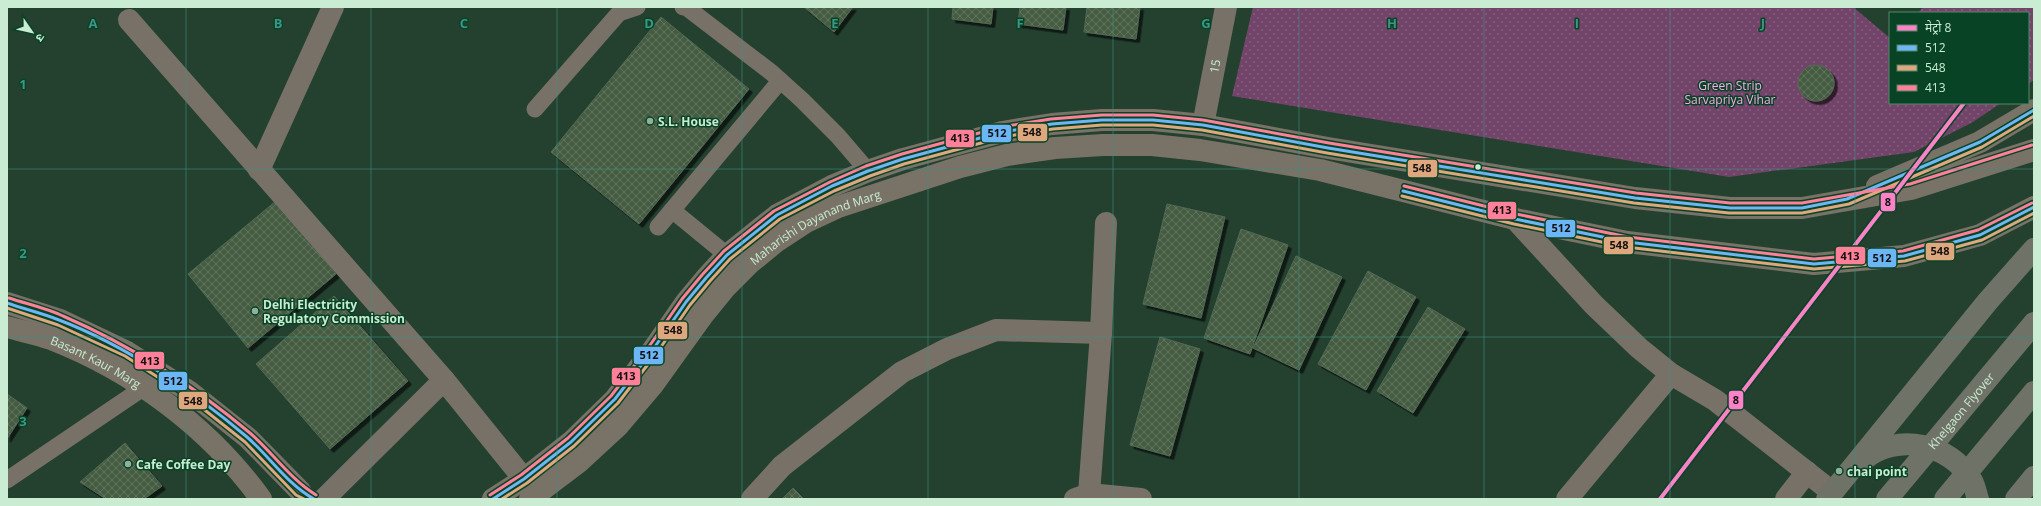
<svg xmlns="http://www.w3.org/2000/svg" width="2041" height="506" font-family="'Open Sans','Noto Sans Devanagari',sans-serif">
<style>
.grass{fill:url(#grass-dots)}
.building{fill:url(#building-cross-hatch);stroke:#536855;filter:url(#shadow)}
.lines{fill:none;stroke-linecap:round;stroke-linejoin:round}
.service{stroke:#787168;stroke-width:17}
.minor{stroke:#787168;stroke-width:22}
.secondary{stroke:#787267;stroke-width:22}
.primary{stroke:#6f7267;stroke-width:22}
.primary-bridge{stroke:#6f7267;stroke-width:22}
.bus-1-casing{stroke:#084325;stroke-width:6}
.bus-2-casing{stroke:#084325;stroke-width:6}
.bus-3-casing{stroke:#084325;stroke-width:6}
.bus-1{stroke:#6db6f5;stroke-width:3}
.bus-2{stroke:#dfa77e;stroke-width:3}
.bus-3{stroke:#ff8098;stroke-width:3}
.metro-1-casing{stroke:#084325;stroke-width:7}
.metro-1{stroke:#fc82c8;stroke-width:4}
.grid{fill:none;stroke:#3e9487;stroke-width:1;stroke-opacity:0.55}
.poi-dot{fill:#8fb09a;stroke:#084325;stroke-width:1.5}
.bus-dot{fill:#c9ecd3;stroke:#084325;stroke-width:1.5}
.labels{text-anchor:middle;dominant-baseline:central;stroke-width:3;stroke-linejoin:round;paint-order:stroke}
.street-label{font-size:12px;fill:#c9ecd3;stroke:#084325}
.park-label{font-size:12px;fill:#fdabeb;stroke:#084325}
.poi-label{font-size:12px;font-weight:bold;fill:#c9ecd3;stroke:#084325;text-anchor:start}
.grid-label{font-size:13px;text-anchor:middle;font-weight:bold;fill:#3e9487;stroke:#084325;stroke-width:3;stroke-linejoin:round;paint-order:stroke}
.line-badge{stroke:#084325;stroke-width:1.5}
.pale-badge-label{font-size:11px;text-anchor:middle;font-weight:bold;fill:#111}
</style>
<defs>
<pattern id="grass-dots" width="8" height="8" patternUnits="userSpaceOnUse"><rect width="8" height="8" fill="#72446a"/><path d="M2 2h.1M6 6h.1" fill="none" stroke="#855f7e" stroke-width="1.8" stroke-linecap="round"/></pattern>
<pattern id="building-cross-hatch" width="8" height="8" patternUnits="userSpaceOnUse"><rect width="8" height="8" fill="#445c42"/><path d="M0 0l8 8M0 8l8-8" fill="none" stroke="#5e745c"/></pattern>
<filter id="shadow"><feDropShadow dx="3.5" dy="3.5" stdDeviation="0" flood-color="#0009"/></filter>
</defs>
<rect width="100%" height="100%" fill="#244130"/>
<path class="grass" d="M1253,7H1853L1890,38V103H2001L1973,122L1914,152L1729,177L1232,96Z
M1923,7H2034V80L2028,84V13H1918Z"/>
<path class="building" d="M804,7H853L834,32Z
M953,7H993L991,24L952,19Z
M1020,7H1066L1063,30L1018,24Z
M1087,7H1140L1136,39L1084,32Z
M661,17L749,89L639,224L551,152Z
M1798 83a18 18 0 1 1 36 0a18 18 0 1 1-36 0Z
M276,201L336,274L248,348L188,274Z
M1167,204L1225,217L1201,318L1143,304Z
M1241,229L1288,245L1250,354L1204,338Z
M1296,256L1342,277L1299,370L1253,348Z
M1368,271L1416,297L1366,390L1318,364Z
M334,296L408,381L330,449L256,364Z
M1428,307L1465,329L1413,413L1377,391Z
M1160,337L1200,349L1170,456L1130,445Z
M7,394L27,408L7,439Z
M125,443L162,486L144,499H106L80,482Z
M793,488L804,499H782Z"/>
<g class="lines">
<path class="service" d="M683,7H686L772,73L802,100L838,136L868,171
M535,109L619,13L637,7
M672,210L727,255
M658,227L780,81
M7,480L143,388"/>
<g class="minor">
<path d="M129,20L444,380L524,479"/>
<path id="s1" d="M1203,125L1226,7"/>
<path d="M259,170L333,7"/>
<path d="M1515,219L1594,305L1639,348L1671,374L1715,400L1832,492"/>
<path d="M1089,494L1101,333L1106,223"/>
<path d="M324,499L444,380"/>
<path d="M752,499L782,466L902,372L947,349L996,330L1101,333"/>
<path d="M1075,499L1089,494L1141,499"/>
<path d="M1567,499L1671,374"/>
<path d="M1786,499L1807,472"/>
</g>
<g class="secondary">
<path d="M1877,186L1980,142L2034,110"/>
<path d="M7,303L60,320L127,352L190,392L248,438L300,491L305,499"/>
<path id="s2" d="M7,327C21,331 37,334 51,339C133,371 209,427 261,499"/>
<path d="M493,499L524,479L571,442L615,399L652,351L686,302L706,278L727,255L777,215L832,186L868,171L903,159L1002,132L1052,124L1102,120H1153L1203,125L1328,148L1635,198L1730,208H1802L1911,189L2034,150"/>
<path id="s3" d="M530,499L579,462L618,426L652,386L703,315L725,288L750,263L777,241L806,222L838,207L960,167L1007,155L1055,148L1103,145H1152L1200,150L1320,170L1515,219L1627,242L1814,264L1904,256L1980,235L2034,207"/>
</g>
<path class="primary" d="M1863,460C1897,432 1950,443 1972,481C1975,486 1976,494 1978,499
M1827,499L1988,301L2034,249
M2016,499L2034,477"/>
<g class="primary-bridge">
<path id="s4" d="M1887,499L2034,323"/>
<path d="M1945,499L2034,392"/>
</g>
<defs>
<path id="bus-1" d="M1403,191L1515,219L1627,242L1814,264L1904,256L1980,235L2034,207
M7,303C24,309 42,313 59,320C125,345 194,392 247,437C270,457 287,484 314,499
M493,499L524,479L571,442L615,399L652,351L686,302L706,278L727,255L777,215L832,186L868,171L903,159L1002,132L1052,124L1102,120H1153L1203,125L1328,148L1635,198L1730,208H1802L1847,199L1980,142L2034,110"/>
<path id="bus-2" d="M1402,196L1514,224L1626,247L1814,269L1905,261L1982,240L2034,213
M7,308L58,325L125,356L187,396L245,442L296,495L304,499
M502,499L527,483L574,446L618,403L656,354L690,305L710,281L730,259L780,219L834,191L870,176L904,164L1003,137L1053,129L1102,125H1153L1202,130L1327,153L1634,203L1729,213H1802L1849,204L1982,147L2034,116"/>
<path id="bus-3" d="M1404,186L1516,214L1628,237L1814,259L1903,251L1978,230L2032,203
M9,298C27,304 46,308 63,316C132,346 193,385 250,433C273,453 290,479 316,495
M490,495L521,475L568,438L611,396L648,348L682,299L702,275L724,251L774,211L830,182L866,166L902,154L1001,127L1051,119L1102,115H1153L1203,120L1329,143L1636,193L1730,203H1802L1910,184L2032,145"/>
</defs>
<use href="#bus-1" class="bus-1-casing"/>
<use href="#bus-2" class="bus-2-casing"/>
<use href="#bus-3" class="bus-3-casing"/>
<use href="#bus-1" class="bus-1"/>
<use href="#bus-2" class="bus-2"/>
<use href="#bus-3" class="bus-3"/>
<defs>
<path id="metro-1" d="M1660,499L1964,103"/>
</defs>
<use href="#metro-1" class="metro-1-casing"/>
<use href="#metro-1" class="metro-1"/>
</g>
<path class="grid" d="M186,7V499M371,7V499M557,7V499M742,7V499M928,7V499M1113,7V499M1299,7V499M1484,7V499M1670,7V499M1855,7V499M7,169H2034M7,337H2034"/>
<g class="poi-dot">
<circle cx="650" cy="121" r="4"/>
<circle cx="255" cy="311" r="4"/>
<circle cx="128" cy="464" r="4"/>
<circle cx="1839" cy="471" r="4"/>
</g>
<circle class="bus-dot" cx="1478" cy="167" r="3.5"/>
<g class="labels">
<g class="street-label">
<text stroke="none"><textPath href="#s1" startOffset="60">15</textPath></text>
<text stroke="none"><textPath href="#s3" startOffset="400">Maharishi Dayanand Marg</textPath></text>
<text stroke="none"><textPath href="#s2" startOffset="96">Basant Kaur Marg</textPath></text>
<text stroke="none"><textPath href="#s4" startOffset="115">Khelgaon Flyover</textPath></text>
</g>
<g class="park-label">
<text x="1730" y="85">Green Strip<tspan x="1730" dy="14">Sarvapriya Vihar</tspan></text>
</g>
<g class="poi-label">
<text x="658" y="121">S.L. House</text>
<text x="263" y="304">Delhi Electricity<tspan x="263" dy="14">Regulatory Commission</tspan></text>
<text x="136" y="464">Cafe Coffee Day</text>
<text x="1847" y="471">chai point</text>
</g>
</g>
<g class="grid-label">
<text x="93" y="28">A</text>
<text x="278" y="28">B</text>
<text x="464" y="28">C</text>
<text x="649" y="28">D</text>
<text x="835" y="28">E</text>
<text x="1020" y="28">F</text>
<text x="1206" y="28">G</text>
<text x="1392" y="28">H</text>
<text x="1577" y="28">I</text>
<text x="1763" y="28">J</text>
<text x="23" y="89">1</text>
<text x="23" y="258">2</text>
<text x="23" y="426">3</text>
</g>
<g class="line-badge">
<rect x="1017" y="123" width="31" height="19" rx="4" fill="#dfa77e"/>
<rect x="981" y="124" width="31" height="19" rx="4" fill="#6db6f5"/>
<rect x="945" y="129" width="30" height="19" rx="4" fill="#ff8098"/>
<rect x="1407" y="159" width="31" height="19" rx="4" fill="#dfa77e"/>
<rect x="1880" y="192" width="16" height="20" rx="4" fill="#fc82c8"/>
<rect x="1487" y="201" width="30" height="19" rx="4" fill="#ff8098"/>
<rect x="1545" y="219" width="31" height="19" rx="4" fill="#6db6f5"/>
<rect x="1603" y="236" width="31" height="19" rx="4" fill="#dfa77e"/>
<rect x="1925" y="242" width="30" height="19" rx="4" fill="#dfa77e"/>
<rect x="1835" y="246" width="31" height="19" rx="4" fill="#ff8098"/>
<rect x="1867" y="248" width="30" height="20" rx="4" fill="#6db6f5"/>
<rect x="657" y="321" width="31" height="19" rx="4" fill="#dfa77e"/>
<rect x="633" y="346" width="31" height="19" rx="4" fill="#6db6f5"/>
<rect x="134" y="351" width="31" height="19" rx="4" fill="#ff8098"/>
<rect x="611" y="367" width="30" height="19" rx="4" fill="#ff8098"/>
<rect x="158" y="371" width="30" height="20" rx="4" fill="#6db6f5"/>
<rect x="1728" y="390" width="16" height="20" rx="4" fill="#fc82c8"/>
<rect x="178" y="391" width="30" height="19" rx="4" fill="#dfa77e"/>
</g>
<g class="pale-badge-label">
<text x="1032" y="136">548</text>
<text x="997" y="137">512</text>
<text x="960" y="142">413</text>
<text x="1422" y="172">548</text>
<text x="1888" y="206">8</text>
<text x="1502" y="214">413</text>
<text x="1561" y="232">512</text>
<text x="1619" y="249">548</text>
<text x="1940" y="255">548</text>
<text x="1850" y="260">413</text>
<text x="1882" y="262">512</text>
<text x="673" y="334">548</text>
<text x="649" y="359">512</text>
<text x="150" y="365">413</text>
<text x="626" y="380">413</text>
<text x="173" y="385">512</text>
<text x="1736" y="404">8</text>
<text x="193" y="405">548</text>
</g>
<rect width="2041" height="506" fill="none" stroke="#c9ecd3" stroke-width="16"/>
<rect x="1889" y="12" width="140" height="92" fill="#084325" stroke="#55876b"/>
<rect x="1897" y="25" width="20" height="6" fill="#fc82c8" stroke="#55876b"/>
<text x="1925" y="32" font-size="12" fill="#c9ecd3">मेट्रो 8</text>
<rect x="1897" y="45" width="20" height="6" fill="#6db6f5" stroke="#55876b"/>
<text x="1925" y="52" font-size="12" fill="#c9ecd3">512</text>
<rect x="1897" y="65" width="20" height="6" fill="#dfa77e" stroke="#55876b"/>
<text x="1925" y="72" font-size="12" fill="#c9ecd3">548</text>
<rect x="1897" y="85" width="20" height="6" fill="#ff8098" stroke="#55876b"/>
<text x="1925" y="92" font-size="12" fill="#c9ecd3">413</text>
<g transform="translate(32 32) rotate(124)" stroke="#084325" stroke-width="3" paint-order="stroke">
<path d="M0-3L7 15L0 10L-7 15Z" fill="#c9ecd3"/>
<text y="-6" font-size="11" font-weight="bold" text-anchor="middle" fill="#c9ecd3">उ</text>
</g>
</svg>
